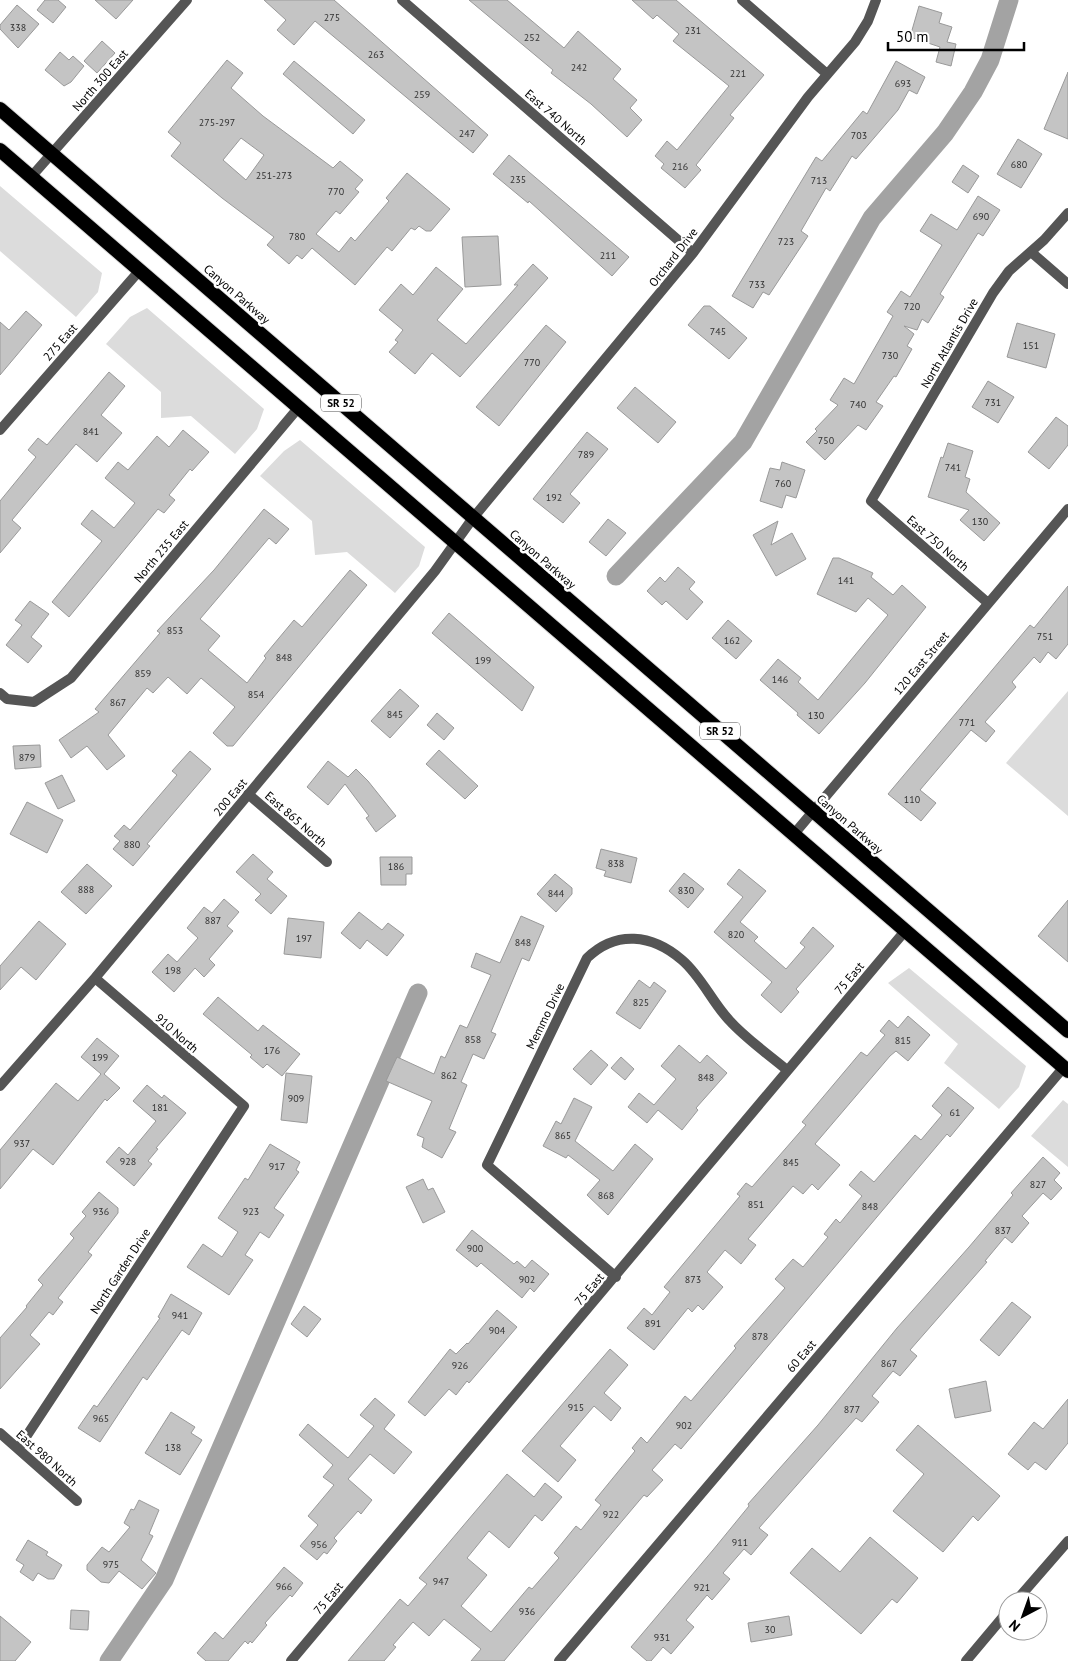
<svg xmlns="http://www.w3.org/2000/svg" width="1068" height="1661" font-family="'PT Sans',sans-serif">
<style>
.green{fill:#dcdcdc}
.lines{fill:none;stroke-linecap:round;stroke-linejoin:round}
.canal{stroke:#a3a3a3;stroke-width:19}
.building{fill:#c4c4c4;stroke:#999;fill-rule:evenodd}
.trunk-casing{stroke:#dbdbdb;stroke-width:16}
.minor{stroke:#555;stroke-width:10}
.tertiary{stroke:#555;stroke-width:10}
.trunk{stroke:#000;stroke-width:14}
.labels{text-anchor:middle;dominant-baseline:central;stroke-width:5;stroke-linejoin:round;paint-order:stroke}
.number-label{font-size:10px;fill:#313131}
.shield{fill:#fff;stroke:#4c4c4c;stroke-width:1}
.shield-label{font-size:11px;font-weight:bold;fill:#000}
.street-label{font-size:12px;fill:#000;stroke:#fff}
</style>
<rect width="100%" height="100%" fill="#fff"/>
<path class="green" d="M0,186L102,273L98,292L76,317L0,251Z
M147,308L264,409L257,429L235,454L191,416L161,418V392L106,344L130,317Z
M300,440L425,547L419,566L395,593L347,552L315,555L312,521L260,476L284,451Z
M1068,691V816L1006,763Z
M909,968L1026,1066L1019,1087L999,1109L944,1063L958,1044L888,983Z
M1063,1100L1068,1104V1167L1031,1136Z"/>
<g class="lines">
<path class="canal" d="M616,576L743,442L872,218L945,133L973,92L990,60L1009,0
M109,1661L164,1580L418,993"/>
</g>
<path class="building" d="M45,0H58L66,7L53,23L37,10Z
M95,0H133L116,19Z
M264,0H334L488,135L473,153L315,21L294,45L277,30L286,20Z
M469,0H507L564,48L578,31L621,69L613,79L637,100L630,108L642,120L627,137L591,104L551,73L553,70Z
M632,0H676L764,75L730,115L734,118L696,165L701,170L685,188L661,168L664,164L655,156L667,141L677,150L729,86L673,41L679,34L657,15L653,19Z
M17,5L39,24L18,48L0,29V25Z
M919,6L942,13L939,23L952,27L947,42L956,44L951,66L936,62L940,47L910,37Z
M102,41L115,53L97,73L84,61Z
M60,52L69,60L73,56L84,66L71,82L64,86L45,70Z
M227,60L243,73L231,88L263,116L333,168L340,161L363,180L355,189L359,192L340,214L336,211L316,234L339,252L351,237L355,241L389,201L386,198L407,173L450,209L431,231H426L419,226L415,230L411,228L392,251L387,247L355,285L312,248L302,259L297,255L289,264L267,245L274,237L222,198L171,156L181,143L168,132ZM241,138L264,155L246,180L223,160Z
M294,61L365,120L353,134L283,74Z
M896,61L925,77L917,94L909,90L898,110L856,159L852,156L830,191L826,188L801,231L808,236L769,295L763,292L753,308L732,296L816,157L822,161L863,111L867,114Z
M1068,72V139L1044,129Z
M1018,139L1042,154L1021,188L997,174Z
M509,155L629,257L612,276L529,201L528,203L493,174Z
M963,165L979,176L968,193L952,182Z
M978,196L1000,210L983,236L978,233L940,294L944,297L928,323L922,319L917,330L904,326L914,334L907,346L912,349L896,377L894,376L876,402L883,406L866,430L858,425L825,460L806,442L817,431L815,429L838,405L830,400L844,378L854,384L893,316L887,312L901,291L910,297L942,245L920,231L931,214L957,230Z
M498,236L501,285L465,287L462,237Z
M533,264L548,278L460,377L432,353L415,374L389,352L398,342L395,340L403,330L379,310L401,284L413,295L436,267L463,289L437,320L466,344L518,285H514Z
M704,306H710L747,338L729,359L688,325Z
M26,311L42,325L0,375V322L9,330Z
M1017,323L1055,334L1046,368L1007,357Z
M546,325L566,342L499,426L476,407Z
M109,372L125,386L101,415L122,433L97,462L76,444L12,520L21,528L0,553V501L36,457L28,450L38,438L47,445Z
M988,381L1014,397L998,423L972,407Z
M635,387L676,422L658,443L617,408Z
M1056,417L1068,426V445L1049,469L1028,452Z
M183,430L209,452L192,471L190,469L169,495L175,500L164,513L158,509L69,617L52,602L102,541L81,524L92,510L114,528L135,503L105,478L118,462L128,470L157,436L169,447Z
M587,432L608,449L570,494L580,503L563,523L533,499Z
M948,443L973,451L965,477L970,479L966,492L1000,523L984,541L960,520L969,510L928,497L941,457L943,458Z
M782,462L805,470L796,498L786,495L782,508L760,501L770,468L780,470Z
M264,509L289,529L276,544L269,538L200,619L220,636L208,650L247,683L266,658L264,656L294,620L302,627L350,570L367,585L233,746H227L213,733L235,707L201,678L187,694L168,677L153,693L147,688L108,735L125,756L107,770L87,746L71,758L59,740L99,712L95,709L160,633L157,631L214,570Z
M608,519L626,533L606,556L589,542Z
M778,521L771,545L792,533L806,559L776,576L753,535Z
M833,558H839L873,573L871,577L893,595L902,585L926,607L865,683L819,734L797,715L798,713L760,680L778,659L801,678L798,682L818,700L888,615L868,598L856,612L817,594Z
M678,567L695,582L689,589L703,602L687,620L666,601L662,605L647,591L660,577L665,582Z
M1068,586V644L1056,659L1048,652L1040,663L1034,657L1012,682L1016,687L985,722L995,731L986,742L971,730L920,790L936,803L921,821L888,794L1030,625L1034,628Z
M30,601L49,614L31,637L42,646L28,663L6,645L22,625L15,620Z
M449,613L534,687L522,711L432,633Z
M728,620L752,641L736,659L712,638Z
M400,689L419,706L390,738L371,721Z
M437,713L454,728L444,740L427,725Z
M40,745L41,767L15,769L13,746Z
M439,750L478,786L465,799L426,764Z
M190,751L211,769L147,844L150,846L133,866L113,849L120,841L114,836L124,825L130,830L177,775L172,771Z
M328,761L348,777L356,769L368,781L396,816L376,832L366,818L369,816L345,784L328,805L307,787Z
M62,775L75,801L58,809L45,783Z
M27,802L63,820L47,853L10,834Z
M601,849L637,858L631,883L604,876L606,871L596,868Z
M253,854L273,872L267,879L287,896L271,914L255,900L261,894L236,872Z
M380,857H412V874H406V885H381Z
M87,864L112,886L86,914L61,892Z
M739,869L766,891L740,922L758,937L754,941L786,969L805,947L800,943L813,927L834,946L796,989L799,992L781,1013L761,995L772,982L714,932L743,897L727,884Z
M684,873L704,889L688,908L669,891Z
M555,874L572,888V894L556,912L537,894Z
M224,899L239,912L227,926L233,931L209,959L215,965L204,977L195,968L174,992L152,972L168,954L177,962L198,938L187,928L204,907L212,913Z
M1068,900V962L1038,936Z
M359,912L382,930L388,923L404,935L387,956L367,940L360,949L341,933Z
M521,916L544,926L529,961L522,958L491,1032L496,1034L484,1059L473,1054L461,1082L467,1085L449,1129L456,1132L442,1158L422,1147L424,1138L417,1135L432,1101L386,1081L397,1057L434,1074L441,1056L445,1058L460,1025L467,1028L491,975L471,967L476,953L500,963Z
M288,918L324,922L321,958L284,954Z
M39,921L66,944L36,980L21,967L0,990V966Z
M639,980L650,988L654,982L666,991L640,1029L616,1013Z
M218,997L258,1031L263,1025L300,1054L282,1076L267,1064L263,1068L250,1057L252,1055L203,1014Z
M908,1016L930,1035L908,1061L896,1051L890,1056L815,1144L840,1165L818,1190L812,1184L803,1194L793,1186L748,1239L756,1245L741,1264L725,1250L707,1272L723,1287L703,1310L698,1305L692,1312L688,1308L654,1350L627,1328L644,1308L652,1315L670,1292L664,1287L740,1196L737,1194L746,1183L752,1187L806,1125L802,1122L861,1052L867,1056L885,1035L880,1031L889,1020L898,1028Z
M97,1038L119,1056L104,1074L120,1088L107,1101L105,1099L53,1165L33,1149L0,1189V1150L56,1083L78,1101L101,1074L81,1057Z
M679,1045L700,1063L707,1055L727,1073L696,1108L698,1110L682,1130L658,1110L647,1123L628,1107L639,1093L654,1105L676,1079L661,1066Z
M591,1050L608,1065L591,1085L573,1069Z
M621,1057L634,1069L625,1080L611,1068Z
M286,1073L312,1076L307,1123L281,1120Z
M147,1085L162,1098L164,1095L186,1113L156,1148L158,1149L148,1161L152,1164L134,1186L106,1162L119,1147L128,1155L156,1121L133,1101Z
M948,1087L974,1108L950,1137L947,1134L681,1449L675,1444L652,1470L663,1480L647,1497L644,1495L504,1661H471L481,1649L444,1619L429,1636L413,1622L393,1645L396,1647L384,1661H348L400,1599L408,1606L427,1584L419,1578L507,1474L534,1497L545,1483L562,1497L542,1521L535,1515L509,1548L489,1531L467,1558L487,1575L461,1606L491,1632L529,1587L532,1589L559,1558L554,1553L576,1526L581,1530L601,1505L595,1500L635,1451L632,1448L641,1437L647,1443L685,1396L691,1401L736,1348L734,1346L785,1288L775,1279L793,1259L803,1267L828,1237L824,1234L836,1219L840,1223L862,1196L849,1185L861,1171L874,1182L915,1135L921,1140L942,1115L932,1106Z
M574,1098L592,1107L575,1141L613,1171L635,1144L653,1159L608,1215L587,1195L600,1180L568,1155L566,1158L543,1146L556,1121L561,1124Z
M270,1144L300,1162L296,1170L299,1172L274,1208L284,1215L269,1238L260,1232L245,1255L253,1260L229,1295L187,1267L203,1244L222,1257L238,1232L218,1218L245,1178L248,1180Z
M1043,1157L1060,1173L1054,1180L1062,1188L1051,1200L1043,1193L1022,1216L1029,1223L1012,1243L1005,1237L985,1261L987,1262L910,1350L917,1356L900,1376L893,1371L872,1396L879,1402L862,1422L856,1418L759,1528L768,1535L751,1555L744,1549L723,1573L730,1579L712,1600L707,1595L686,1620L694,1627L671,1654L663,1647L651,1661H647L631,1647L713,1550L749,1506L748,1504L818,1425L897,1328L969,1247L1013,1195L1011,1193Z
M423,1179L428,1190L433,1188L445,1212L423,1223L406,1187Z
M99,1192L118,1208V1213L88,1252L92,1255L58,1298L63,1302L53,1315L49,1312L30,1335L40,1344L0,1389V1338L27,1307L26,1306L43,1285L38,1280L74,1238L70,1234L86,1216L82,1212Z
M472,1230L514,1264L517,1261L525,1268L532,1260L549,1274L534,1292L530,1288L522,1298L481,1263L477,1267L456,1250Z
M171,1294L202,1313L189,1335L182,1330L147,1380L143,1377L100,1442L78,1428L94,1405L97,1407L160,1318L158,1317Z
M1012,1302L1031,1317L999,1356L980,1340Z
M304,1306L321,1319L307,1337L291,1324Z
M497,1310L517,1327L469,1383L467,1381L456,1395L449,1389L425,1416L408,1402L450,1349L456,1354L467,1343L468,1344Z
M610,1349L628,1365L604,1393L621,1408L611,1421L594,1406L560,1446L576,1460L558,1482L522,1451Z
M986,1381L991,1411L955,1418L949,1389Z
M375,1398L395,1415L384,1429L412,1452L394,1474L370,1454L348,1479L372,1500L361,1514L358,1511L334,1538L337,1541L327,1554L324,1552L317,1560L300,1546L318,1525L308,1516L334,1485L323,1477L333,1465L299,1435L308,1424L348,1458L374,1426L360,1415Z
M1068,1399V1443L1046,1470L1035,1462L1028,1470L1008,1454L1034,1422L1043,1429Z
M171,1412L195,1427L191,1433L202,1440L180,1475L145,1453Z
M918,1425L1000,1496L978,1521L973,1516L943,1552L893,1511L924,1474L896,1450Z
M139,1500L159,1510L149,1534L153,1536L141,1560L156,1573L142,1589L119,1571L109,1583L101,1582L87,1570V1565L102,1547L109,1552L130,1527L124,1523L131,1509L134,1510Z
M870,1537L918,1578L897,1603L892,1599L861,1634L790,1573L812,1548L840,1572Z
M28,1540L48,1552L46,1555L62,1565L54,1579H48L38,1573L33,1581L20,1572L24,1565L16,1560Z
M284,1567L303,1583L292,1597L290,1595L265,1623L267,1625L252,1643L250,1641L248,1644L245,1641L228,1661H206L197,1653L215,1632L223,1639Z
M71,1610L89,1611L88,1630L70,1629Z
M0,1616L31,1642L15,1661H0Z
M789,1616L792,1635L751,1642L748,1623Z"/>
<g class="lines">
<defs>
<path id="trunk" d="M0,109L1068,1031
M0,150L1068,1071"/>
</defs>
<use href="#trunk" class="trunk-casing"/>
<path class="minor" d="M402,0L693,253
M742,0L827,74
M31,177L187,0
M1031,252L1068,284
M0,430L140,270
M988,603L871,501L993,293L1009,271L1044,240L1068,213
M0,693L7,699L34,702L71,678L299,407
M248,794L327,862
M794,834L1068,509
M0,1086L95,978L435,571L473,518L693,253L808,97L855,42L868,21L876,0
M616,1277L487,1165L587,958C616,930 652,934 682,960C701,976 712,1002 729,1020C746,1039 768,1054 787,1070
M0,1433L77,1501
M18,1449L244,1106L95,978
M291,1661L905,931
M559,1661L1064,1067"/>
<path class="tertiary" d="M1016,1601L1068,1541
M966,1661L1008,1611"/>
<use href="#trunk" class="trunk"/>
</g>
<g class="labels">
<g class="number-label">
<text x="332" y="17">275</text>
<text x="18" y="27">338</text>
<text x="693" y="30">231</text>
<text x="532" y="37">252</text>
<text x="376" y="54">263</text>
<text x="579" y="67">242</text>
<text x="738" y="73">221</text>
<text x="903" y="83">693</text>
<text x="422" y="94">259</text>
<text x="217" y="122">275-297</text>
<text x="467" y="133">247</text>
<text x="859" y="135">703</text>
<text x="1019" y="164">680</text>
<text x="680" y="166">216</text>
<text x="274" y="175">251-273</text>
<text x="518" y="179">235</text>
<text x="819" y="180">713</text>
<text x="336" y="191">770</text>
<text x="981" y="216">690</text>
<text x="297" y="236">780</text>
<text x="786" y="241">723</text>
<text x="608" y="255">211</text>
<text x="757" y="284">733</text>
<text x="912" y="306">720</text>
<text x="718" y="331">745</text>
<text x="1031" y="345">151</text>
<text x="890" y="355">730</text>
<text x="532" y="362">770</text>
<text x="993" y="402">731</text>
<text x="858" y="404">740</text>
<text x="91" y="431">841</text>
<text x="826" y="440">750</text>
<text x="586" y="454">789</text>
<text x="953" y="467">741</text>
<text x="783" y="483">760</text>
<text x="554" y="497">192</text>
<text x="980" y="521">130</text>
<text x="846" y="580">141</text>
<text x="175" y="630">853</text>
<text x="1045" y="636">751</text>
<text x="732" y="640">162</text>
<text x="284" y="657">848</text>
<text x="483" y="660">199</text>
<text x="143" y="673">859</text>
<text x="780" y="679">146</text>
<text x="256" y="694">854</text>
<text x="118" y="702">867</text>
<text x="395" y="714">845</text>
<text x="816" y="715">130</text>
<text x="967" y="722">771</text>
<text x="27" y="757">879</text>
<text x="912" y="799">110</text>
<text x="132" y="844">880</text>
<text x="616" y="863">838</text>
<text x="396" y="866">186</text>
<text x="86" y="889">888</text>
<text x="686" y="890">830</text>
<text x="556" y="893">844</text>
<text x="213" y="920">887</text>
<text x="736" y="934">820</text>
<text x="304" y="938">197</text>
<text x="523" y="942">848</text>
<text x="173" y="970">198</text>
<text x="641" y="1002">825</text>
<text x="473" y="1039">858</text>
<text x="903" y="1040">815</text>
<text x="272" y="1050">176</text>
<text x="100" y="1057">199</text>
<text x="449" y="1075">862</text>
<text x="706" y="1077">848</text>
<text x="296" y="1098">909</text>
<text x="160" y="1107">181</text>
<text x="955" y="1112">61</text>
<text x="563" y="1135">865</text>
<text x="22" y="1143">937</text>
<text x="128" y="1161">928</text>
<text x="791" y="1162">845</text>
<text x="277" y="1166">917</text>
<text x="1038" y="1184">827</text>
<text x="606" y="1195">868</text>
<text x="756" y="1204">851</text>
<text x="870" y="1206">848</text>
<text x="101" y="1211">936</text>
<text x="251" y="1211">923</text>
<text x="1003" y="1230">837</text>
<text x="475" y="1248">900</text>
<text x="527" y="1279">902</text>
<text x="693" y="1279">873</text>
<text x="180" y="1315">941</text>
<text x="653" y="1323">891</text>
<text x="497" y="1330">904</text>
<text x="760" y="1336">878</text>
<text x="889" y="1363">867</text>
<text x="460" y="1365">926</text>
<text x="576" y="1407">915</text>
<text x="852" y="1409">877</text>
<text x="101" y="1418">965</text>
<text x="684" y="1425">902</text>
<text x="173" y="1447">138</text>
<text x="611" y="1514">922</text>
<text x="740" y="1542">911</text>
<text x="319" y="1544">956</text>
<text x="111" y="1564">975</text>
<text x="441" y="1581">947</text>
<text x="284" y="1586">966</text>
<text x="702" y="1587">921</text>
<text x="527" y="1611">936</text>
<text x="770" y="1629">30</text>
<text x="662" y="1637">931</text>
</g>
<g class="shield">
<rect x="321" y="394.5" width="40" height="17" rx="4"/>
<rect x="700" y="722.5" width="40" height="17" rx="4"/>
</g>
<g class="shield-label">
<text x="341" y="403">SR 52</text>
<text x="720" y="731">SR 52</text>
</g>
<g class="street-label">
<text transform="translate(100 80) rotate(-49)">North 300 East</text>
<text transform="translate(556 117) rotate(41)">East 740 North</text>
<text transform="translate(673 257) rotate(-52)">Orchard Drive</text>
<text transform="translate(237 294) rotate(41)">Canyon Parkway</text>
<text transform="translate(60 342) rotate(-49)">275 East</text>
<text transform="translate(949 343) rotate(-60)">North Atlantis Drive</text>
<text transform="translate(938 543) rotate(41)">East 750 North</text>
<text transform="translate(161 551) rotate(-50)">North 235 East</text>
<text transform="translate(543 559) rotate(41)">Canyon Parkway</text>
<text transform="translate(921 663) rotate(-50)">120 East Street</text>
<text transform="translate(230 797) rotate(-50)">200 East</text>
<text transform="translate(296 819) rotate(41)">East 865 North</text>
<text transform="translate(850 824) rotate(41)">Canyon Parkway</text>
<text transform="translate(849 978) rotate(-50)">75 East</text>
<text transform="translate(545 1016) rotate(-64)">Memmo Drive</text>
<text transform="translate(177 1033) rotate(41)">910 North</text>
<text transform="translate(120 1271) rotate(-57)">North Garden Drive</text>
<text transform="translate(589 1289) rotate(-50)">75 East</text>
<text transform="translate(801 1356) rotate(-50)">60 East</text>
<text transform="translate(47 1458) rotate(42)">East 980 North</text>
<text transform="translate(328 1598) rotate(-50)">75 East</text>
</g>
</g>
<g transform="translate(1023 1616) rotate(221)"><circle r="24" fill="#ffffff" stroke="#999999"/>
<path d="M0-4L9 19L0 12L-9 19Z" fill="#000000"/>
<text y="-8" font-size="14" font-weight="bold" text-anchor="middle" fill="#000000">N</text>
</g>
<path d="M888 42v8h136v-8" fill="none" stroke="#000000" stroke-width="2.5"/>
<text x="896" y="42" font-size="15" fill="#000000" stroke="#ffffff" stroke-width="4" paint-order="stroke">50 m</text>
</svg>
